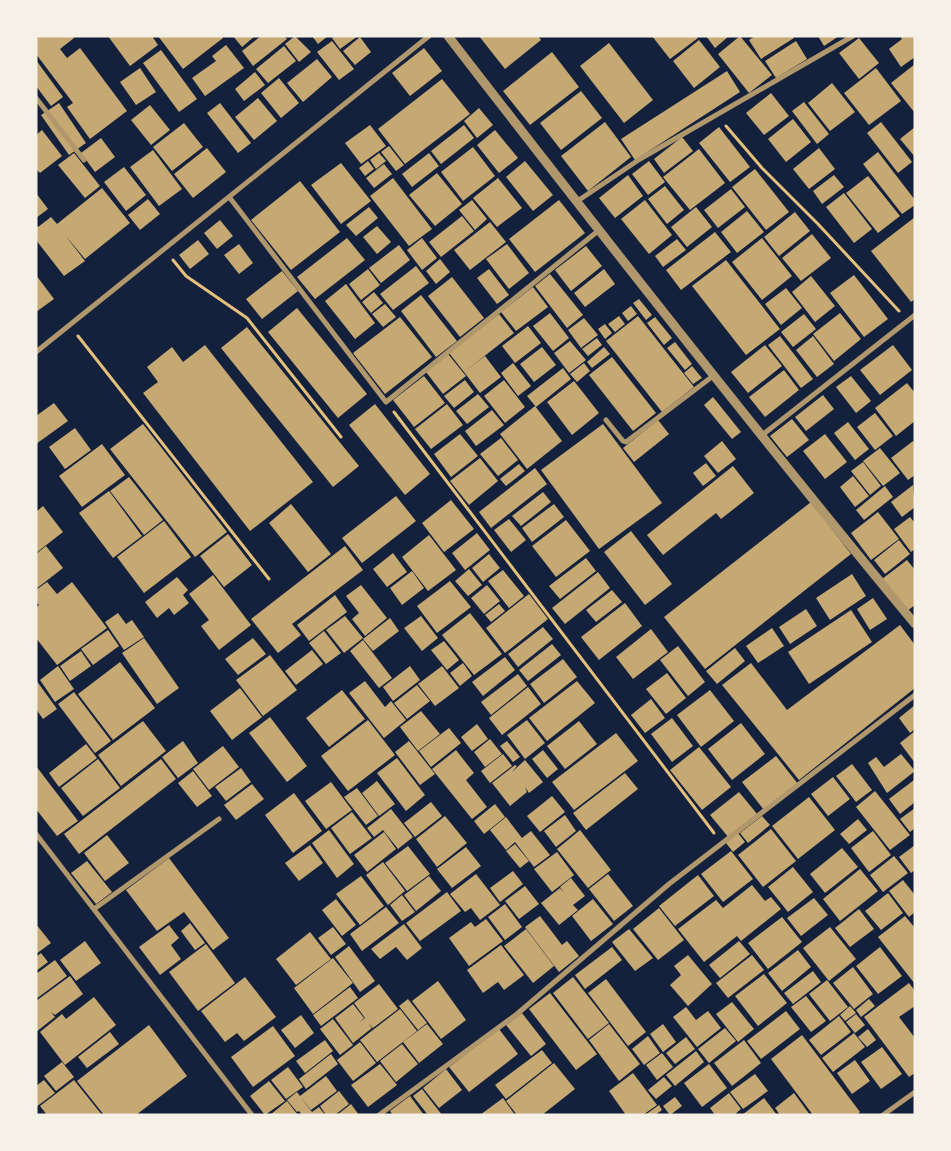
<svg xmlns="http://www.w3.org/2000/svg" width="951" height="1151" font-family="'Work Sans',sans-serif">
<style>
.building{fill:#c6a872}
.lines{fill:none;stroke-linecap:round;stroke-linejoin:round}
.path{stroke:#e5c07b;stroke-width:3}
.minor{stroke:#b1986c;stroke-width:5}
.tertiary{stroke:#b1986c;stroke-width:9}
</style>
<rect width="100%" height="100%" fill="#14213d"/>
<path class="building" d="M36,36H73L74,38L60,49L67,58L80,48L127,111L90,139L67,107L73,103L36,54Z
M108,36H152L158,45L130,66Z
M158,36H222L223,38L183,69Z
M233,36H255L242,47Z
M261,36H284L287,39L253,66L242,51Z
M295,36L311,52L299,62L285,44Z
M312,36H328L318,44Z
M335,36H358L340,49L332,38Z
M479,36H538L541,40L505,69Z
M652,36H696L698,38L670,59Z
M706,36H729L715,48Z
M740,36L772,75L749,93L718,54Z
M755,36H793L794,38L761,59L749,40Z
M818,36H839L824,46Z
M900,36H915V57L901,67L889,49L902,39Z
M360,37L371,52L355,65L343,51Z
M859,38L879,63L859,79L839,53Z
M699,40L720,67L694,88L673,61Z
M332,41L354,69L339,80L317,52Z
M796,41L807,59L776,78L765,61Z
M609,43L653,100L624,123L580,66Z
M226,45L244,68L205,96L192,78L216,61L212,56Z
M284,46L296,61L268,83L256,69Z
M424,48L442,71L410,96L392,73Z
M161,50L197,99L179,112L143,63Z
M552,52L579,87L530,125L503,91Z
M317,59L332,77L303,102L287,83Z
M36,60L63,97L51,106L36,86Z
M915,64V113L891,83Z
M140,68L156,92L136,105L120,82Z
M876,68L901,101L869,125L844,93Z
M727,71L740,92L635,160L621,139Z
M255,72L265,85L244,101L235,89Z
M279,78L299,103L281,118L261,93Z
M442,79L470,114L405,164L378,129Z
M832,83L855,112L830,131L808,103Z
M581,91L602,118L561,150L540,123Z
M771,93L789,116L764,135L746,113Z
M258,98L277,121L254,140L235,117Z
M804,102L829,134L817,144L792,111Z
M59,103L86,143L69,155L41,115Z
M220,103L251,143L238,153L207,113Z
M150,105L170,130L151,145L131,120Z
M479,108L493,125L477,138L464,121Z
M793,119L811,142L786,162L768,139Z
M605,122L631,157L588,191L561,156Z
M881,122L912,162L898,173L867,133Z
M184,123L203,147L172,171L153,147Z
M370,125L386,146L361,164L345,143Z
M464,125L474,138L441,164L431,151Z
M719,127L750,167L730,182L699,143Z
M915,127V157L900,139Z
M42,130L62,156L40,173L36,169V135Z
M495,130L518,158L499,173L477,145Z
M682,137L693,151L664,173L654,159Z
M101,138L115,157L95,172L81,153Z
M389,146L404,165L396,171L381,152Z
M473,147L495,176L463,201L441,172Z
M207,148L226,172L193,198L174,174Z
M819,148L835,169L809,189L793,169Z
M699,149L725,183L690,210L663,177Z
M153,150L182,189L159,206L130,167Z
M878,152L915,200V205L902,214L863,164Z
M74,153L100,186L85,198L58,165Z
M379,153L386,161L376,169L370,160Z
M429,153L439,166L412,187L402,174Z
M368,161L374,169L365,176L359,168Z
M525,161L553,195L533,211L506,177Z
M649,161L665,182L648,195L632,174Z
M341,163L371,201L341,224L311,185Z
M384,164L392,174L374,188L366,178Z
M124,167L146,195L126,211L104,182Z
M755,169L789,212L766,230L732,187Z
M437,173L462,204L435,226L409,195Z
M628,175L643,196L615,218L599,198Z
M834,175L844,187L822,204L813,191Z
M868,176L900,216L878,233L846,193Z
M393,178L432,229L409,246L370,196Z
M498,178L522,208L497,227L473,198Z
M300,181L340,232L291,270L251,220Z
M665,186L684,210L667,224L648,199Z
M102,188L130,223L85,259L65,235L85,261L64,276L36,240V224L38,227L51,217L57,224Z
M731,189L745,207L718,228L704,210Z
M36,193L48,209L36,218Z
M844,193L872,229L854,243L826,207Z
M148,199L160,214L140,230L128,215Z
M472,200L487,219L475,230L459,210Z
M559,200L585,233L535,272L509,239Z
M645,200L672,235L649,254L621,219Z
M369,207L378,218L356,236L346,225Z
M696,207L712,227L687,247L671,227Z
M747,211L764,232L737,253L721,232Z
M795,212L810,231L779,256L764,237Z
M462,216L474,231L441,257L429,242Z
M915,217V299L911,302L871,251Z
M220,220L233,236L217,249L204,233Z
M490,222L506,242L470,270L454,250Z
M377,226L391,242L377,254L363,237Z
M715,232L731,252L681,290L666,270Z
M812,234L831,258L801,281L782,258Z
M347,238L365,260L315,299L297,277Z
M422,238L437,258L422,270L407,250Z
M762,238L792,276L762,300L732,262Z
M677,239L686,250L663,267L655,256Z
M198,240L209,254L190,269L179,255Z
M239,244L253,263L239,274L224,255Z
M507,244L529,273L509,289L486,259Z
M399,245L410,260L381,283L369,268Z
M586,246L602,266L571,291L555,270Z
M440,259L450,272L436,284L426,271Z
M726,260L780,329L746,355L692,286Z
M416,266L429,283L393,310L380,294Z
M368,269L380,285L361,300L349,284Z
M489,269L509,295L497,304L477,278Z
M604,269L615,284L585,307L574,293Z
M282,271L298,291L262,319L246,299Z
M550,274L583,315L567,328L535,286Z
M36,275L54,299L36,312Z
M854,275L888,319L864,337L830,293Z
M811,276L835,306L815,322L792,292Z
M452,277L484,318L460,337L428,296Z
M346,284L375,323L355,339L325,301Z
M533,287L548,307L516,331L501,312Z
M786,288L802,308L781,325L765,304Z
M374,292L383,303L371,313L362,302Z
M421,295L457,341L436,357L401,311Z
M639,299L652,315L646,320L633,303Z
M385,304L396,317L383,327L372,314Z
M631,306L637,314L628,321L622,313Z
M297,308L367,394L338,418L268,332Z
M550,313L569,338L553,351L533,326Z
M840,313L861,339L834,361L813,334Z
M499,314L514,333L464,372L449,353Z
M804,314L816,329L793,347L781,332Z
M619,316L625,324L615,332L608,324Z
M638,316L694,387L662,412L606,341Z
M400,317L432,357L385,394L353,353Z
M655,317L672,338L664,345L647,323Z
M584,318L598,335L581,348L568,330Z
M605,324L612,333L605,339L598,329Z
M528,326L541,343L515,363L502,346Z
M247,327L359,466L333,487L221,348Z
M780,336L813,379L801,388L768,345Z
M813,336L834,364L817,377L796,350Z
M597,338L602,345L588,356L582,349Z
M570,341L586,360L569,373L554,353Z
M675,342L692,364L685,370L667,348Z
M205,345L313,482L250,531L143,393L158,382L147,367L172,347L183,362Z
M765,345L782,366L748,393L731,372Z
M893,345L912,370L880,395L860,370Z
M542,347L556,365L534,382L520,364Z
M604,347L610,354L592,368L587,362Z
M448,354L466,376L443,394L426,372Z
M485,356L501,377L480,393L464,372Z
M612,357L656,413L633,431L589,375Z
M513,363L531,386L518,396L501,373Z
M584,363L590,371L577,382L570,374Z
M692,366L702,378L693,384L684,373Z
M563,368L571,379L536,407L527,396Z
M784,370L799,390L765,417L749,397Z
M424,376L445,403L414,427L393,400Z
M851,376L871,401L856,413L836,387Z
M465,380L474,392L454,408L444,396Z
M504,380L525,407L505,423L484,396Z
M574,381L599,413L572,435L547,402Z
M907,383L915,393V421L896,436L875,408Z
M478,394L489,407L467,424L456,411Z
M823,395L834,409L806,431L795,417Z
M713,397L741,432L732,439L704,405Z
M54,403L68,421L36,444V416Z
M375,404L430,474L405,495L349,425Z
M447,404L463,425L431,449L415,429Z
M535,406L562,441L527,469L500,434Z
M492,410L504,425L476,446L465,431Z
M875,413L893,436L875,450L857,427Z
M792,419L809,440L787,457L770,436Z
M658,420L669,434L634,462L623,448Z
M848,422L869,449L855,460L834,433Z
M143,424L227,532L195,557L110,449Z
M603,424L662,503L599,549L541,470Z
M75,428L91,450L65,469L49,447Z
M460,434L478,456L451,477L434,454Z
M825,434L847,462L825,479L803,451Z
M501,438L518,460L498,476L480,454Z
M722,441L736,459L718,473L704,456Z
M913,441L915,444V475L908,480L891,458Z
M102,444L125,475L82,507L59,476Z
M880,448L900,473L883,486L863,461Z
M480,458L498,481L469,505L450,481Z
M863,462L881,486L870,495L851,471Z
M706,463L716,476L703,486L693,473Z
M519,464L525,471L506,486L500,479Z
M733,466L754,493L721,519L716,513L663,555L647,535Z
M535,468L547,484L491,528L479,512Z
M853,476L869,496L855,507L840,487Z
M129,477L163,520L144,535L110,491Z
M913,485L915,507L902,517L891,502Z
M885,486L893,497L864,520L856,510Z
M109,491L142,536L113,558L79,513Z
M543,492L551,502L521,526L512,516Z
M396,496L416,521L362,563L342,538Z
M451,500L474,529L444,552L422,523Z
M811,502L851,554L705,669L664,617Z
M291,504L331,554L308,572L269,523Z
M554,504L564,517L532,542L522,528Z
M43,506L63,532L36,553V512Z
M878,512L899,539L871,560L851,533Z
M910,517L915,523V549L911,552L894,529Z
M509,519L526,540L511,552L494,530Z
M566,520L590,551L556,577L532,546Z
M164,521L191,557L144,593L117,557Z
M631,531L672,584L645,605L604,552Z
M477,533L490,550L465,570L452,553Z
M228,534L252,565L224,587L200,556Z
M429,535L456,570L428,591L402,557Z
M899,540L910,554L885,574L874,560Z
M46,546L63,568L36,589V554Z
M345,546L363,570L292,624L301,635L278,653L251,619Z
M393,553L407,572L387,587L373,569Z
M489,554L500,568L483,582L472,568Z
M586,558L596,571L560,599L549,586Z
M907,560L915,570V605L907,611L882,579Z
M469,569L482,585L468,596L455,581Z
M503,570L524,596L509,608L488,581Z
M412,571L424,588L402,605L390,588Z
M598,572L610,588L565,624L552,608Z
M852,574L866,596L830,620L816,598Z
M213,575L251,625L219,650L201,626L209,620L189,594Z
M177,577L188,590L183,595L189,603L174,615L169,608L157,618L145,602Z
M450,581L471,607L437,633L417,606Z
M47,582L57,594L72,582L107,628L57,665L36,638V608L39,605L36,601V590Z
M361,585L387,618L365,636L352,619L359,613L346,596Z
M487,585L500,601L484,614L471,598Z
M612,590L622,602L596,622L586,610Z
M529,594L548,619L505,653L486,628Z
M335,595L347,612L309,641L297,625Z
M873,598L887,619L870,630L857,609Z
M625,603L642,626L599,660L581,637Z
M499,604L505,611L491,622L485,615Z
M806,609L817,626L790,644L779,627Z
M851,610L872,642L809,684L788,652Z
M118,613L126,624L132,620L144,637L124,650L105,622Z
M470,613L502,654L474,675L442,635Z
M345,616L363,638L344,653L326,630Z
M421,616L438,638L422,651L404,628Z
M390,618L399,631L373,651L363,639Z
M900,625L915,645V688L799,780L722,685L751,663L787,710Z
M543,627L553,639L518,667L508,654Z
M772,628L784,646L758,663L746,646Z
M651,629L668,652L633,679L616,657Z
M108,630L119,646L93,665L81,649Z
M324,631L341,653L326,664L309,643Z
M144,638L179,688L157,704L122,653Z
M253,638L266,654L238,675L225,659Z
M363,640L392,678L379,688L350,651Z
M444,641L459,660L447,670L431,650Z
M552,644L561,655L528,681L519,670Z
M678,646L705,682L688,696L660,660Z
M735,648L745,661L717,684L706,671Z
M312,650L323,664L296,685L285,671Z
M81,651L91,666L70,681L60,666Z
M270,655L297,690L263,716L236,680Z
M505,657L515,670L483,696L472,682Z
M563,659L577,677L544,703L530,684Z
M120,662L155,708L113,740L78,694Z
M463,663L472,676L460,686L450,673Z
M58,666L74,689L55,702L40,680Z
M410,666L420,680L393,701L383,687Z
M442,666L459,688L435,706L418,684Z
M667,673L686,698L666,714L646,689Z
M518,674L527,686L491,715L481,702Z
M36,680L57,709L43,719L36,709Z
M365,681L385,707L391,701L406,720L384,738L349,693Z
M577,681L595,703L547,741L529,718Z
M417,685L430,701L407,719L394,703Z
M528,687L541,704L502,735L489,718Z
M240,688L262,717L232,740L210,711Z
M342,690L365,719L329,747L306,718Z
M710,690L734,721L701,747L677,715Z
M74,692L111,741L95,753L58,704Z
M651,699L665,718L645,733L631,715Z
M915,705V729L910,733L899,718Z
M421,711L440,734L418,751L400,727Z
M270,717L307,766L287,782L249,733Z
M672,718L693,746L672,762L651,734Z
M368,720L395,755L348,791L321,756Z
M527,720L545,743L525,759L507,735Z
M143,721L166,751L121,786L98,755Z
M579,721L597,744L565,769L547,746Z
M741,723L765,754L732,780L708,749Z
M477,724L488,739L472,751L461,737Z
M449,728L461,743L431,767L419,751Z
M915,731V763L900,743Z
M616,733L638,761L574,810L552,782Z
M490,739L502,754L485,767L474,752Z
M183,741L198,763L178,778L162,757Z
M409,741L435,774L420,785L395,752Z
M507,741L520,757L513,762L500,746Z
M86,744L97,758L59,787L49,773Z
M223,746L239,767L209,790L193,769Z
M699,747L731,787L702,810L670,770Z
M456,750L474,773L466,780L487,807L472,819L432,769Z
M543,750L558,769L547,778L532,759Z
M503,754L512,766L490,783L481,771Z
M901,754L915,771L887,793L868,763L876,757L884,767Z
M776,756L798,784L764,810L742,782Z
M397,758L425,795L406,811L377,773Z
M98,759L120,788L83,816L61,788Z
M161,759L176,779L79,854L64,834Z
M525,760L543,782L529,793L525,787L527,792L510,806L492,783L515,765L517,766L512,772Z
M852,764L872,790L856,802L836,776Z
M36,766L78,821L57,836L36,809Z
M241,768L251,782L226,801L215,787Z
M193,771L212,796L197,807L178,783Z
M625,773L638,789L586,830L573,813Z
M833,777L850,799L828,816L811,794Z
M914,780L915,802L900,814L889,799Z
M377,781L395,804L379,816L362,793Z
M331,782L352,810L326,829L305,801Z
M252,784L264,799L236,820L224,805Z
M357,788L378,816L366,825L344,797Z
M875,791L910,835L890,850L856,807Z
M739,792L758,815L729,838L710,815Z
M294,793L322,831L293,853L265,815Z
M552,796L565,812L540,832L527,816Z
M809,797L835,830L798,859L772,826Z
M431,802L442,816L415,837L404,823Z
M495,804L505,817L484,834L474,821Z
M915,808V828L910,832L900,819Z
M391,809L413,837L398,849L383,830L374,837L367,828Z
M352,812L372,838L350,854L331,828Z
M565,815L576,831L556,847L544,831Z
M445,816L467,843L437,867L416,839Z
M762,816L770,825L748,843L740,833Z
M506,817L522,838L531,831L550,855L534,867L515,842L506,850L490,830Z
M858,819L867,830L849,844L840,834Z
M771,829L796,861L763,887L738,855Z
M329,830L354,864L337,878L312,843Z
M580,830L611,870L588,888L557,849Z
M873,831L891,855L869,872L851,848Z
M384,832L396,849L367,872L354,855Z
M738,833L745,842L733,852L726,843Z
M107,835L129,863L105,881L84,853Z
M515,844L529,861L520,868L506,851Z
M310,845L323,863L299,881L285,863Z
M915,845V870L911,873L899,857Z
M408,846L430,874L407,891L385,863Z
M466,847L481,866L452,888L437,869Z
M842,848L858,867L825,893L810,874Z
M731,851L753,879L723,902L701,874Z
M557,852L574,875L552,892L534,869Z
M894,856L908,873L883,892L870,875Z
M169,858L229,938L213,950L184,912L157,931L126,890Z
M87,861L112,892L96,904L71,873Z
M383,862L405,891L388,905L366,875Z
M793,867L813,892L788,912L768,887Z
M860,869L878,891L840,921L823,899Z
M513,871L523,884L500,902L490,888Z
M476,874L500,905L480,920L471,908L465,912L450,894Z
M608,874L633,906L614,921L589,889Z
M698,875L714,896L675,926L659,906Z
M361,876L384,906L360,925L336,894Z
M429,876L441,891L416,911L404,895Z
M571,878L585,896L573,905L578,910L559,925L541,903L560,888L564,893L560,887Z
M903,880L915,895V912L909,917L889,891Z
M752,885L765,901L771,897L781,909L741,941L737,936L704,962L678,929L716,900L723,908Z
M525,886L539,904L519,919L505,901Z
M447,892L461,911L420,941L406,923Z
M888,893L903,913L881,930L865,911Z
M402,895L415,912L402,921L390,905Z
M814,898L828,915L801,936L787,918Z
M336,899L356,925L342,936L322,910Z
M593,899L613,924L591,941L572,916Z
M505,904L522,927L505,940L488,917Z
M386,907L399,923L362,951L350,934Z
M659,908L684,940L658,960L633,929Z
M859,909L874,929L850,947L835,928Z
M540,916L562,945L567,941L579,956L559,972L525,927Z
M905,916L915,928V984L878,937Z
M782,917L802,942L768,969L748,943Z
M486,919L503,941L469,966L449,938L471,922L475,927Z
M190,923L205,943L195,950L181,931Z
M36,924L51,943L36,954Z
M404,924L422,948L407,960L396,947L380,959L371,949Z
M169,925L179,938L171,945L181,959L160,975L139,947Z
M333,927L346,944L331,955L318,938Z
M830,927L856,959L829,981L803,948Z
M526,929L554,966L533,983L504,946Z
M629,929L653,958L635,971L612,942Z
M310,932L331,959L296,985L276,959Z
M85,941L101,963L76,981L60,960Z
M739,941L750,954L720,978L709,965Z
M206,944L235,983L198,1011L169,972Z
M501,945L524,975L504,990L498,982L483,993L467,970Z
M349,946L375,981L360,992L335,957Z
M612,947L622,960L585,989L575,975Z
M880,947L902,976L878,994L856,966Z
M798,950L811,967L782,991L768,973Z
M41,953L48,962L36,971V957Z
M688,955L712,984L688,1006L670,985L681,975L674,966Z
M752,955L764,970L728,998L716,983Z
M333,958L353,983L313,1014L294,988Z
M55,960L67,976L36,999V974Z
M853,967L873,994L854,1009L833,983Z
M813,971L821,982L793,1004L784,993Z
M764,974L787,1003L758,1026L735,996Z
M70,976L83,994L55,1015L51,1012L55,1017L36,1032V1001Z
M245,977L276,1017L244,1041L237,1033L225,1042L201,1011Z
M573,977L609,1023L588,1039L553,993Z
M606,979L646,1032L628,1046L588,993Z
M827,980L848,1007L830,1021L809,994Z
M438,981L466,1020L441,1039L412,1001Z
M909,983L915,991V1006L899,1017L915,1038V1073L909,1077L864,1017Z
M379,984L398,1009L373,1028L368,1023L372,1028L353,1043L335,1018L353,1004L364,1018L359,1023L365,1018L354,1003Z
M350,987L358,998L321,1026L313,1015Z
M550,993L597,1054L576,1070L529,1009Z
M806,996L826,1021L811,1032L791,1007Z
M94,997L116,1025L65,1065L40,1032L62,1014L66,1019Z
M408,999L427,1023L418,1030L399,1006Z
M869,999L875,1006L861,1017L856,1010Z
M732,1002L754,1029L738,1042L716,1014Z
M850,1006L856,1013L845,1021L840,1015Z
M686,1007L696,1020L708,1011L721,1028L697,1047L673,1017Z
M400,1009L417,1031L377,1062L360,1040Z
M786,1011L800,1029L761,1059L747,1041Z
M522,1013L546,1044L531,1056L506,1025Z
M856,1014L865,1025L855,1033L846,1022Z
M301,1015L314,1033L295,1048L281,1030Z
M839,1016L851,1032L821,1055L809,1040Z
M333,1019L353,1045L340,1055L320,1029Z
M427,1024L443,1044L419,1063L403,1042Z
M609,1024L640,1064L619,1081L589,1040Z
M663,1024L676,1042L663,1052L650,1034Z
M149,1025L187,1076L136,1115H104L77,1081Z
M273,1026L295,1056L253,1087L231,1057Z
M725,1028L736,1041L709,1063L698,1049Z
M499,1029L518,1054L469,1092L449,1067Z
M868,1029L876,1040L867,1047L858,1037Z
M110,1032L119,1044L87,1068L78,1057Z
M854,1033L865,1047L833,1072L822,1058Z
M802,1035L860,1112L857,1115H813L771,1059Z
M648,1036L660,1053L644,1065L632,1049Z
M686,1037L695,1049L675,1064L666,1053Z
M325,1040L333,1051L305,1073L296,1061Z
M744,1040L761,1063L732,1086L714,1063Z
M360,1042L376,1063L353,1081L337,1060Z
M402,1044L418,1064L396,1082L380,1061Z
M882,1047L902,1074L881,1089L861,1062Z
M542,1050L552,1063L506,1099L495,1085Z
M696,1051L704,1062L675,1086L666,1075Z
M662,1053L673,1067L657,1080L646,1065Z
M331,1054L338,1064L306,1089L299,1079Z
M855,1060L870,1081L852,1094L837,1073Z
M62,1062L74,1077L56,1091L44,1076Z
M554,1063L575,1089L542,1115H517L506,1101Z
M380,1064L397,1085L368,1107L351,1085Z
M709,1064L727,1088L702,1107L684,1083Z
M288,1067L303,1087L286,1099L271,1080Z
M446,1069L462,1090L439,1108L423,1088Z
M633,1073L657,1105L643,1115H626L609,1091Z
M755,1074L768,1091L743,1109L730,1092Z
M326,1076L337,1091L311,1110L300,1096Z
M664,1077L672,1086L656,1099L648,1090Z
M44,1080L55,1093L36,1107V1086Z
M74,1080L102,1115H47L40,1106Z
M269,1081L285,1101L265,1115L250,1096Z
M422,1089L442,1115H428L413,1096Z
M339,1091L349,1104L335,1115H326L320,1106Z
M297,1092L312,1112L319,1107L325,1115H302L299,1111L297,1112L287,1100Z
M729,1093L741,1109L734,1115H715L710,1108Z
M794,1093L810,1115H780L775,1108Z
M410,1096L424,1115H393L390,1111Z
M675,1097L682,1106L670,1115L663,1106Z
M503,1098L515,1115H480Z
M764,1098L777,1115H742Z
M287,1101L298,1115H270Z
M351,1104L359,1115H337Z
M659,1105L662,1110L655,1115H645Z"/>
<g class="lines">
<path class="path" d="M726,126L762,168L818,224L899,311
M173,260L186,276L247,318L341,437
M78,336L269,579
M394,412L714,833"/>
<path class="minor" d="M36,98L84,160
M230,198L386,402L598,231
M576,202L640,159L853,36
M36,352L429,36
M606,420L623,441L626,442L713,376
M761,436L915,315
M36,834L252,1115
M94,909L219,819
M379,1115L517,1014L669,884L915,695
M883,1115L915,1092"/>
<path class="tertiary" d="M448,36C601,234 755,431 915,624"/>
</g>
<rect width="951" height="1151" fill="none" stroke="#f6f1e7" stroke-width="75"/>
</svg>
